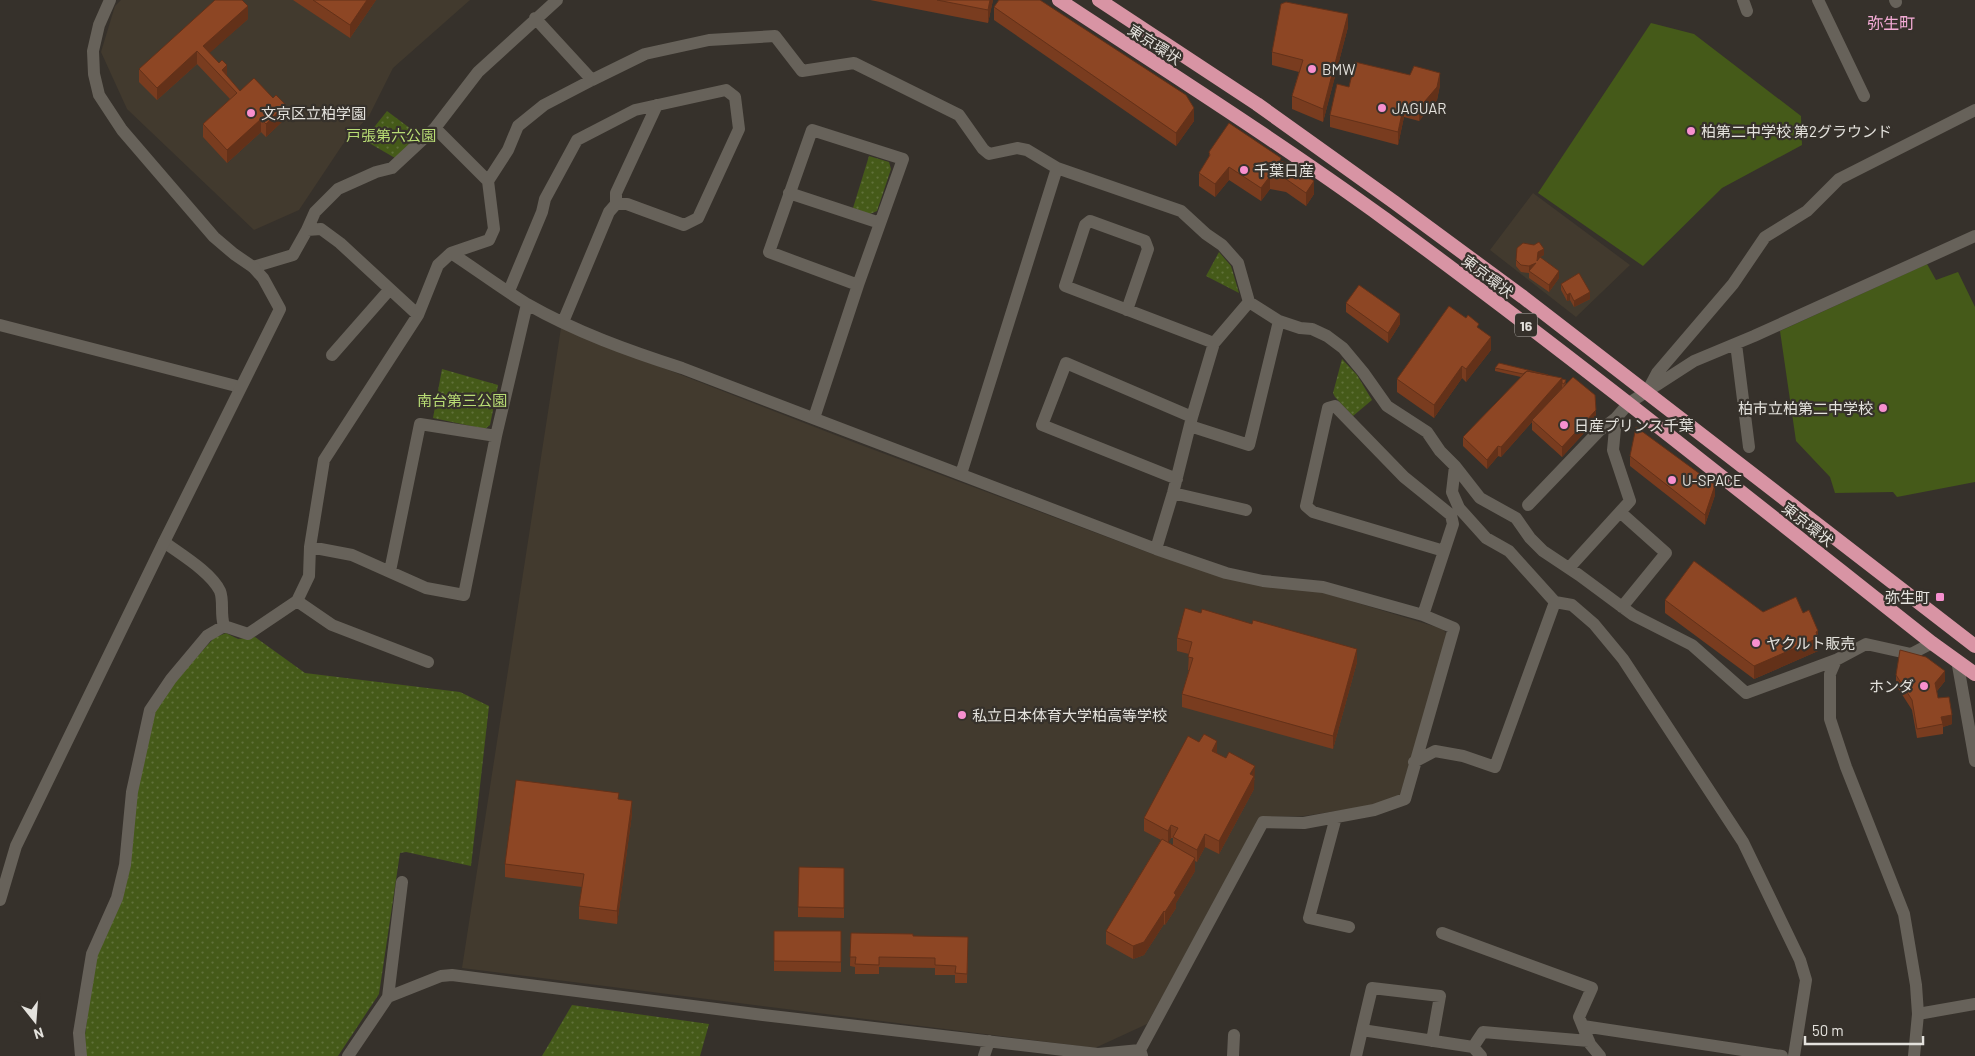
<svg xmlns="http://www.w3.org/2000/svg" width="1975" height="1056" font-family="Barlow,'Noto Sans JP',sans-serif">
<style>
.built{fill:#423a2e}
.grass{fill:#455a19}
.park{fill:url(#park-dots)}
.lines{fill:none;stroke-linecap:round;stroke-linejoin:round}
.minor{stroke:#67625a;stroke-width:12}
.tertiary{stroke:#67625a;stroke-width:12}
.trunk{stroke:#d894a4;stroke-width:14}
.wall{fill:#793c1f;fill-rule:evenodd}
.shaded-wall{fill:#633119}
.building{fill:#8d4624;stroke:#633119}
.poi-dot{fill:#f790cf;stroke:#36312b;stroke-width:2}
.labels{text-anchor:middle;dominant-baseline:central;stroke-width:4.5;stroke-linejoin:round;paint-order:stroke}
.shield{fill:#36312b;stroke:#b0ada8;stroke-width:1}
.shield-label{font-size:14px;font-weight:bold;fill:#e4e2dd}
.street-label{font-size:15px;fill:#e4e2dd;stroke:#36312b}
.poi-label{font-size:15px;fill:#e4e2dd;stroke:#36312b;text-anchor:start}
.park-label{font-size:15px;fill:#b8dc74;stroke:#36312b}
.neighbourhood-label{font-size:16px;fill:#f3abd5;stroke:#36312b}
</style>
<defs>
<pattern id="park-dots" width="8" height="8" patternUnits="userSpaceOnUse" patternTransform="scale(1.25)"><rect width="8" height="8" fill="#455a19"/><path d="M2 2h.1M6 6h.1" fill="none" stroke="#60713a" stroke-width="1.8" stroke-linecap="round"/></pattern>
</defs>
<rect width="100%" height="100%" fill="#36312b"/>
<path class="built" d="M121,0H470L393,68L369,116L343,144L299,210L254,230L127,109L101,52L115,6Z
M1533,193L1630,265L1576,317L1490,250Z
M561,328L861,445L1155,555L1328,594L1443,629L1448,636L1400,795L1369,806L1304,816L1262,817L1147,1024L1095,1048L462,968Z"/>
<path class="grass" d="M1651,23L1694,34L1801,116L1802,145L1722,188L1643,266L1538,193Z
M1927,264L1936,280L1958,272L1975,307V482L1897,497L1893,492L1835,493L1830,477L1796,441L1780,331Z"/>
<path class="park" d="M387,111L419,135L395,158L364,140Z
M869,156L889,162L891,169L877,211L870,214L853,208Z
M1219,252L1231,266L1239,293L1206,276Z
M1342,359L1357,375L1372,400L1353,416L1335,397L1333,393Z
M442,369L498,385L490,425L485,429L433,418Z
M226,633L238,639L255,637L305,673L460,692L489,706L471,866L406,852L400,853L379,994L338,1056H86L85,1035L95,956L129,873L135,792L153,713L174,682L214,638Z
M572,1005L709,1024L700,1056H542Z"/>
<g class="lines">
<path class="minor" d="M1743,0L1747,11
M1818,0L1864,96
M1895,0L1896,2
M535,18L592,80
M435,128L488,181L494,229L489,240L451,253C477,270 501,288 527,304C576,332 629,351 682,368L1156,549L1226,573L1263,581L1323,587L1423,615L1454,628L1405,799L1374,810L1304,823L1263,822L1140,1050L1142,1056
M488,181L508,150L518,126L544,105L592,80L645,54L709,40L775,36L802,71L854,63L959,115L983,149L989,154L1017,148L1027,150L1057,168L1181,211L1206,234L1222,245L1238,263L1249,302L1279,321L1300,328L1312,329L1327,336L1343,348L1363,372L1387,406L1427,432L1440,451L1455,466L1480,498L1516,518L1530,538L1543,551L1579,575L1633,615L1692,645L1746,693L1836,660L1866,644L1911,654L1932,643
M789,193L880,223
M616,204V193L657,105
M307,230L321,229L340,243L418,315
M253,267L293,255L307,230L315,212L338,189L376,172L392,168L435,128L478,72L557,0
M509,291L542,212L545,199L577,140L635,110L726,90L735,97L739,129L698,218L684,225L627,204H616L609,212L563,322
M1127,310L1148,249L1145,241L1090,221L1085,225L1065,286L1214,343
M0,325L240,387
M1736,344L1749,447
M332,355L390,289
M1648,390L1657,373L1733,284L1765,237L1807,211L1839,179L1975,110
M814,418L858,285L903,159L812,130L769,252L858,285
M1190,426L1249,445L1279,321
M1455,466L1452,492L1459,508L1486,538L1509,551L1555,602
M961,474L1057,168
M1177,479L1042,425L1066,363L1192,417
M1173,493L1246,510
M1528,505L1599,431L1616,418
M1620,512L1666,553L1622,607
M164,542C180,554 211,572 220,591C224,601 220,614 224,626L248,634L297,601L332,625L428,662
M310,547L352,555L426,588L464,595L496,436L527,304
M1156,549L1173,493L1192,417L1214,343L1249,302
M1569,568L1630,501L1613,450L1616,418L1629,403L1694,361L1754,336L1975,236
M390,571L420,424L496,436
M297,601L309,576L310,547L324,460L418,315L438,265L451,253
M1423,615L1453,524L1451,515L1404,477L1335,406L1328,408L1306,506L1313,512L1444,551
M1836,660L1830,674V719L1846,767L1904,914L1916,985L1918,1014L1914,1056
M1957,660L1975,761
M1414,762L1435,751L1463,756L1495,767L1555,602L1572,605L1594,624L1623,659L1743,842L1800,960L1806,980L1794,1056
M1336,817L1309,918L1349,927
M1442,933L1592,988L1579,1017L1590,1044L1600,1056
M388,997L402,882
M1918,1014L1975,1004
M1583,1026L1782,1056
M1432,1041L1440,996L1372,988L1362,1030L1473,1047L1481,1056
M1473,1047L1483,1032L1589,1041
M81,1056L79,1033L92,954L117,898L125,865L132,792L150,710L171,679L207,636L224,626
M348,1056L388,997L441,976L452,975L763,1015L1098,1054L1140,1050
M984,1056L989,1041
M1233,1056L1234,1035
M1356,1056L1362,1030"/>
<path class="tertiary" d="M0,900L16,846L164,542L280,309L263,278L253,267L234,254L214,237L122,130L99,95L94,74L93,51L99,25L110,0"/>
<path class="trunk" d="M1059,0C1168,72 1279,142 1385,219C1571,355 1751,500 1932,643L1975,674
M1099,0L1257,104L1394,202L1523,297L1975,646"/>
</g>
<path class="wall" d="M293,0H376L350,38Z
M870,0H993L988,23Z
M994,7L1194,121L1176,146L994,20Z
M248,19L209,53L227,77L240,91L286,118L266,137L261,132L227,163L203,137V124L230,99L197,64L157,100L139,82V69Z
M1348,27L1323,122L1292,109V96L1299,72L1272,65V52Z
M1440,85L1437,100L1419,121L1404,117L1398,145L1330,127V115L1349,87Z
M1209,152L1281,161L1314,194L1306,206L1286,192L1270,189L1261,201L1229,180L1215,197L1199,186V173L1209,158Z
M1544,255L1538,258V261L1559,278L1549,292L1529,278V273L1521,272L1516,266V260Z
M1561,284L1590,299L1574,307L1570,300L1567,301L1561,290Z
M1346,303L1400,324L1388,343L1346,312Z
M1479,328L1491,350L1466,382L1462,378L1434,418L1397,392V379Z
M1495,368L1562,379L1566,383L1564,386L1596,420L1562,457L1532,430V422L1501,457L1498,456L1487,469L1463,446V437L1521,377L1495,371Z
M1630,456L1715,495L1705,525L1630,466Z
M1665,600L1763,612L1818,631V651L1754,679L1665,613Z
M1177,638L1357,662L1333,749L1182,707V694L1189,670H1188L1189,654L1177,651Z
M1896,675L1945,681L1937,691L1938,698L1952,724L1943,727V734L1917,738L1912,710L1896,685Z
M1217,754L1255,779L1254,780V789L1219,854L1205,847L1197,862L1195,861V871L1176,903V908L1165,925L1164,924L1144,955L1133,959L1106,944V931L1161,840L1144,831V818ZM1171,838H1173V845L1168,842Z
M619,799L632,814L617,924L579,919V906L582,887L505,877V864Z
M844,868V918L798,917V907Z
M774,931H841V972L774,971Z
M851,933L913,936L968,937L967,983H955V975H935V968L879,967V974H855V967L850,966Z"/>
<path class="shaded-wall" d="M367,0H376L350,38V25Z
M990,0H993L988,23V10Z
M248,6V19L204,58L203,46Z
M1348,14V27L1323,122V109Z
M197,51V64L157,100V88Z
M227,65V78L222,70Z
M1440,73V85L1437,100L1419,121V108Z
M1404,104V117L1398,145V132Z
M286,105V118L266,137V124Z
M1194,108V121L1176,146V133Z
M261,119V132L227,163V150Z
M1229,167V180L1215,197V184Z
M1270,176V189L1261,201V188Z
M1314,181V194L1306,206V193Z
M1544,249V255L1538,258L1537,268L1538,252Z
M1536,263L1529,271V273V266Z
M1559,271V278L1549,292V285Z
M1590,292V299L1574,307V301Z
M1570,293V300L1567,301V295Z
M1400,314V324L1388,343V333Z
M1491,337V350L1466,382V369Z
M1462,366V378L1434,418V405Z
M1562,378V388L1533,421L1532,420V422L1501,457V447Z
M1596,410V420L1562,457V447Z
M1498,446V456L1487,469V460Z
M1715,485V495L1705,525V515Z
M1818,631V651L1754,679V666Z
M1357,649V662L1333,749V736Z
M1945,671V681L1935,693V683Z
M1952,715V724L1943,727L1941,717Z
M1217,741V754L1212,751Z
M1255,766L1254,789L1219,854V841Z
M632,801V814L617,924V911Z
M1171,825V838L1168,843V831Z
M1205,834V847L1197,862V850Z
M1195,858V871L1176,903V908L1165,925V912L1174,893Z
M1164,911V924L1144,955L1133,959V946Z"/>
<path class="building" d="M215,0H242L248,6L203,46L219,63L222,60L227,65L222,70L240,91L254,78L273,98L276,95L286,105L266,124L261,119L227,150L203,124L237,93L197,51L157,88L139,69Z
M313,0H367L350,25Z
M937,0H990L988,10Z
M999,0H1040L1186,95L1194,108L1176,133L994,7Z
M1286,2L1348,14L1323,109L1292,96L1303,60L1272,52L1281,4Z
M1355,62L1410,75L1414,66L1440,73L1437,87L1419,108L1404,104L1398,132L1330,115L1337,84L1349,87Z
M1229,123L1281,158L1280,161L1293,165L1314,181L1306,193L1286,179L1270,176L1261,188L1229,167L1215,184L1199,173L1210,155L1209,152Z
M1539,242L1544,249L1538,252L1537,261L1540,257L1559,271L1549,285L1529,271L1536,263L1529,266L1521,265L1516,260L1517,248L1523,243L1534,245Z
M1579,273L1590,292L1574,301L1570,293L1567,295L1561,284Z
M1359,285L1400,314L1388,333L1346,303Z
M1449,306L1466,318L1468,315L1479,324L1477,327L1491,337L1466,369L1462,366L1434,405L1397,379Z
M1499,363L1548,375L1527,371L1523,374L1495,368Z
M1527,371L1562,378L1501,447L1498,446L1487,460L1463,437Z
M1573,377L1595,395L1596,410L1562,447L1532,420Z
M1562,379L1566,380L1564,384L1562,383Z
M1636,427L1715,485L1705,515L1630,456Z
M1694,561L1763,612L1796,597L1803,613L1809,610L1818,631L1816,632L1818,638L1754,666L1665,600Z
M1185,608L1201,613L1202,609L1252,624L1253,620L1357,649L1333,736L1182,694L1193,658L1188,657L1192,642L1177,638Z
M1900,650L1926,657L1945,671L1935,683L1938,698L1949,697L1952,715L1941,717L1943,724L1917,729L1912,700L1896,675Z
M1204,734L1217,741L1212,751L1226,758L1229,752L1255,766L1250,774L1254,776L1219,841L1205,834L1197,850L1173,837L1178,828L1171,825L1168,831L1144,818L1188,736L1199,742Z
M516,780L619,793L618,799L632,801L617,911L579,906L584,874L505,864Z
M1162,839L1195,858L1174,893L1176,895L1165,912L1164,911L1144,942L1133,946L1106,931Z
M799,867L844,868V908L798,907Z
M774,931H841V962L774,961Z
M851,933L913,934V936L968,937L967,974L955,973L956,966L935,965V958L879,957V965L855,964L856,957H850Z"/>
<g class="poi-dot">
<circle cx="1312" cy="69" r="5"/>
<circle cx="1382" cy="108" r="5"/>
<circle cx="251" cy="113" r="5"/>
<circle cx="1691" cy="131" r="5"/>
<circle cx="1244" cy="170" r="5"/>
<circle cx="1883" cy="408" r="5"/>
<circle cx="1564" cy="425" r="5"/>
<circle cx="1672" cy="480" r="5"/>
<rect x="1935" y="592" width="10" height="10" rx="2.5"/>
<circle cx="1756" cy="643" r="5"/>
<circle cx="1924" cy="686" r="5"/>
<circle cx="962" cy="715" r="5"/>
</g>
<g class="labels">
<rect class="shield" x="1515" y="313.5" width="22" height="23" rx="4"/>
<g class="shield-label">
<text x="1526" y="325">16</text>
</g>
<g class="street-label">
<text transform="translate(1155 44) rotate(33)">東京環状</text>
<text transform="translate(1488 276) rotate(37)">東京環状</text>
<text transform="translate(1808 524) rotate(38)">東京環状</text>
</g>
<g class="poi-label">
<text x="1322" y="69">BMW</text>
<text x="1392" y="108">JAGUAR</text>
<text x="261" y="113">文京区立柏学園</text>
<text x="1701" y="131">柏第二中学校 第2グラウンド</text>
<text x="1254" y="170">千葉日産</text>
<text x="1873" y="408" text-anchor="end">柏市立柏第二中学校</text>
<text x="1574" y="425">日産プリンス千葉</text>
<text x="1682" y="480">U-SPACE</text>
<text x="1930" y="597" text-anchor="end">弥生町</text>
<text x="1766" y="643">ヤクルト販売</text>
<text x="1914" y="686" text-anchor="end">ホンダ</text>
<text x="972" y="715">私立日本体育大学柏高等学校</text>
</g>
<g class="park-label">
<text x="391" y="135">戸張第六公園</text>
<text x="462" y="400">南台第三公園</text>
</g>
<g class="neighbourhood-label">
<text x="1891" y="22">弥生町</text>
</g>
</g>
<g transform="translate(35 1021) rotate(163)" stroke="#36312b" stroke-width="4" paint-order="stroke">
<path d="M0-4L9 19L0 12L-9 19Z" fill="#e4e2dd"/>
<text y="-8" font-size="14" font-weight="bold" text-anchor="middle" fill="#e4e2dd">N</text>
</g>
<path d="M1805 1036v8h118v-8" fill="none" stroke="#e4e2dd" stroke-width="2.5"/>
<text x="1812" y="1036" font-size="15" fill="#e4e2dd" stroke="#36312b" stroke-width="4" paint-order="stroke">50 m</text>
</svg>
